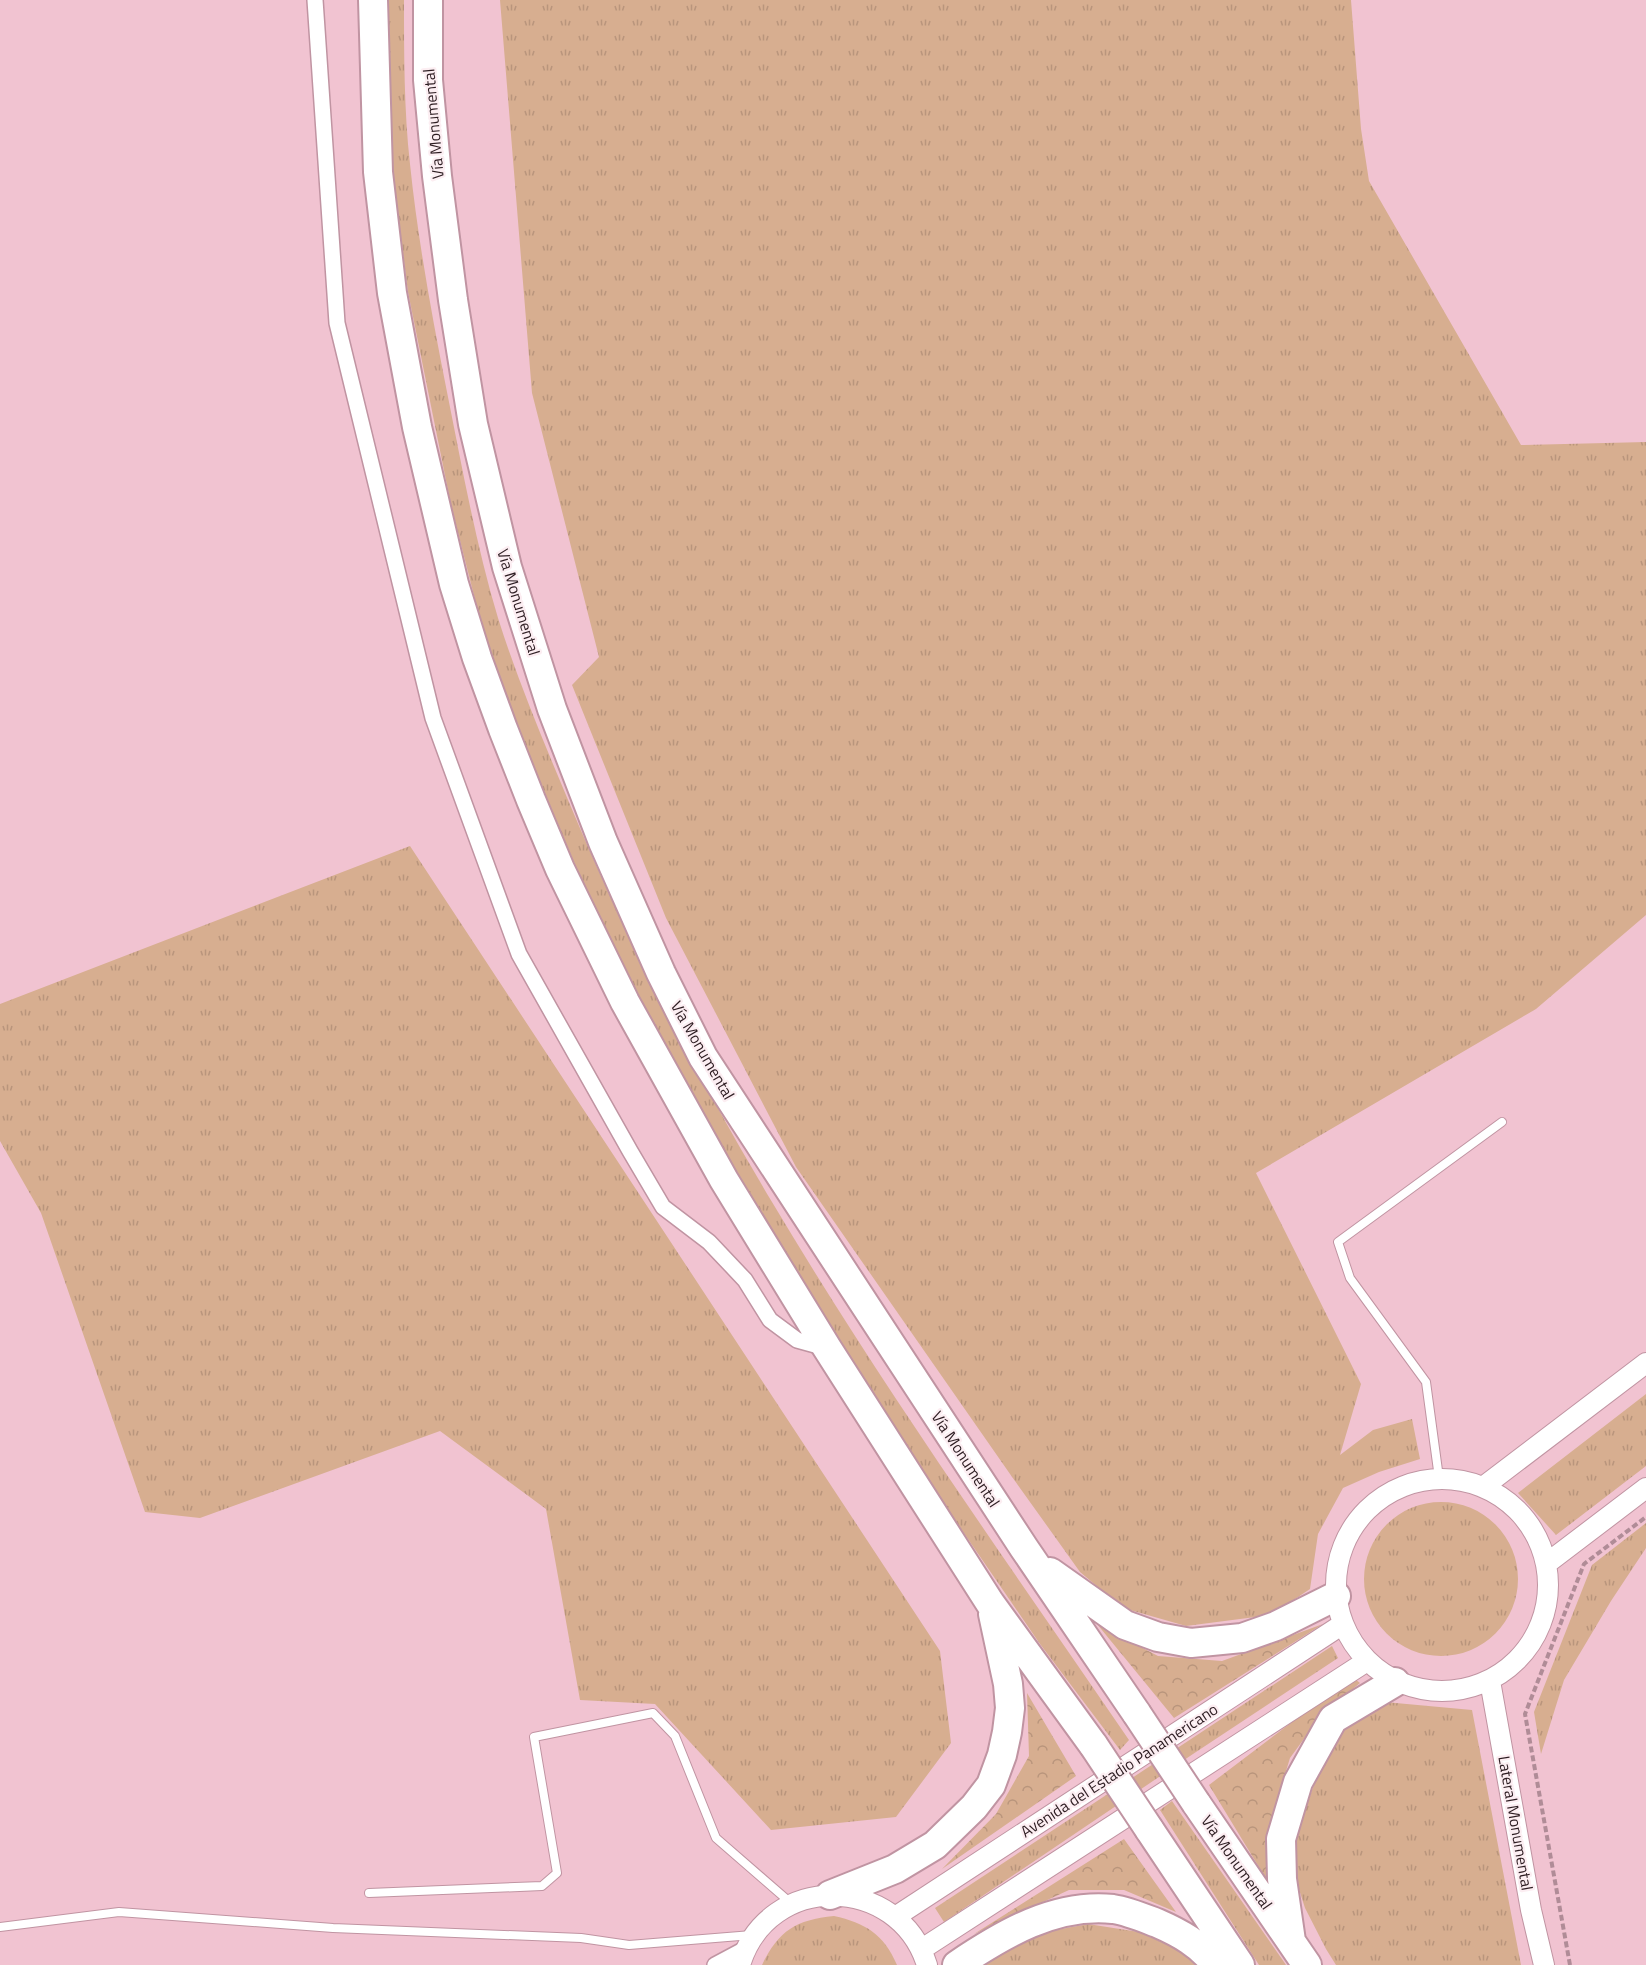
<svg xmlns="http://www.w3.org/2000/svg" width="1646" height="1965" font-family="'Titillium Web',sans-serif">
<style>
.grass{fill:url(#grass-tufts)}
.forest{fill:url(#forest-crowns)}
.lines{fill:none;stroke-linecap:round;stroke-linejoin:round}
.service-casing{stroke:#c094a2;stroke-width:10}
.minor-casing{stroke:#c094a2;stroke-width:18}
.tertiary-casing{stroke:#c094a2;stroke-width:22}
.motorway-casing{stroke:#c094a2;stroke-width:32}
.path{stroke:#b08c97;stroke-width:4;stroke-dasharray:6 3;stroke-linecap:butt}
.service{stroke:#fff;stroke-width:8}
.minor{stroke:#fff;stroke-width:15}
.tertiary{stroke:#fff;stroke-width:20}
.motorway{stroke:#fff;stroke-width:28}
.motorway-bridge-casing{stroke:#c094a2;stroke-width:32;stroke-linecap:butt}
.motorway-bridge{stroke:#fff;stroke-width:28}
.labels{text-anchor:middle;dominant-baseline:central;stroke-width:4.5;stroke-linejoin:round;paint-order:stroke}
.street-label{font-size:16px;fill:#2c1c21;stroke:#fceef2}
</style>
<defs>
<pattern id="grass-tufts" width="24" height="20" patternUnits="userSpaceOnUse" patternTransform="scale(1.5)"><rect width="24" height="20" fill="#d7ae90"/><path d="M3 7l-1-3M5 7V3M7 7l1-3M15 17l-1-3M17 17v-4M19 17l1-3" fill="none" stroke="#b9957c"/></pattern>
<pattern id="forest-crowns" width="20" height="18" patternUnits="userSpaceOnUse" patternTransform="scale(1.5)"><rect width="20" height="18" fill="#d7ae90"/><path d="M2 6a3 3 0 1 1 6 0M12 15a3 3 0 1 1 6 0" fill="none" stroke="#b9957c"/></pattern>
</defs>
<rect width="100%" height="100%" fill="#f1c3d1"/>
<path class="grass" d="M388,0H404C404,54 404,110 410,164C418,241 432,316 447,392C462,467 476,545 498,618C518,682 545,745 571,807C628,943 696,1075 772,1202C882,1387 1008,1563 1129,1740L1120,1750L1040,1644L957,1523L810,1301L755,1211L647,1016L587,893L522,739L482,627L451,505L408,292L392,169L387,49Z
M500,0H1351L1361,129L1369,181L1521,445L1646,442V915L1536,1009L1256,1173L1361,1384L1340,1455L1373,1430L1412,1419L1420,1459L1379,1472L1343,1488L1318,1534L1310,1589L1271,1615L1186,1626L1123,1608L1080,1572L1010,1474L796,1167L666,918L572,685L599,657L532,393Z
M410,846L940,1651L951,1743L896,1817L771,1830L655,1704L580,1700L546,1509L440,1431L200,1518L145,1512L41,1213L0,1141V1004Z
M1646,1394V1466L1556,1535L1518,1493Z
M1364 1579a77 77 0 1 1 154 0a77 77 0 1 1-154 0Z
M1646,1523V1548L1611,1601L1564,1680L1541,1754L1534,1712L1592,1565Z
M1332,1646L1338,1658L1193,1754L944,1922L935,1908Z
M1385,1702L1472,1710L1521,1965H1336L1326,1949L1305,1908L1296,1880L1292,1851L1312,1790L1337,1733Z
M1172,1801L1284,1962L1286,1965H1259L1160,1810Z
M834,1916C865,1923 884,1934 897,1965H762C779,1930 796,1920 834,1916Z
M1088,1924L1139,1932L1186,1953L1195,1965H984C1019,1936 1046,1932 1088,1924Z"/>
<path class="forest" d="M1097,1624L1158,1656L1222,1661L1323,1624L1174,1718Z
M1355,1679L1360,1683L1322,1714L1290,1758L1272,1817L1268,1882L1209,1785L1313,1706Z
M1027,1693L1076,1776L942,1869L996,1814L1029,1756Z
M1124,1839L1176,1912L1124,1890H1069L974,1934Z"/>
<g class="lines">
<defs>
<path id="service" d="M1439,1478L1426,1382L1350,1278L1338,1242L1502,1122
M369,1893L542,1886L557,1873L534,1737L653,1713L675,1736L716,1838L792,1904
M0,1927L119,1912L333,1928L581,1938L629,1945L752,1935"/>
<path id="minor" d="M315,0L337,323L433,718L519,954L630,1151L663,1207L709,1242L745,1280L770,1320L797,1340L826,1348
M715,1965L745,1949"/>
<path id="tertiary" d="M1336 1585a106 106 0 1 1 212 0a106 106 0 1 1-212 0Z
M1483,1487L1646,1363
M1546,1564L1646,1488
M1490,1681L1531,1910L1544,1965
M895,1917L1343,1624
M922,1949L1367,1661
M740,1965C768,1872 898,1873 927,1965"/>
<path id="motorway" d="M373,0L378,172L392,293L417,427L454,584L477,658L503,729L531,800L560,869L625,1002L724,1180L827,1348L990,1603L1094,1746
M428,0V80L437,176L453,300L473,424L507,567L552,709L603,842L661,973L703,1057L1024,1548L1137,1714
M1050,1572L1125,1625L1158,1637L1191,1643L1242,1638L1276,1626L1336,1596
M1196,1803L1307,1965
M1149,1829L1240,1965
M830,1895L895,1869L935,1845L974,1807L991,1785L1002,1755L1007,1732L1010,1708L1008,1684L993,1614
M1291,1941L1282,1879L1281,1839L1298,1782L1333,1719L1395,1682
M957,1965C1003,1934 1055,1903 1113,1909C1127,1911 1144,1918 1157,1923C1180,1933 1200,1944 1216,1965"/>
</defs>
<use href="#service" class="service-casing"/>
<use href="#minor" class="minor-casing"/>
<use href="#tertiary" class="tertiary-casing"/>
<use href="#motorway" class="motorway-casing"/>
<path class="path" d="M1570,1965L1525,1714L1584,1564L1646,1517"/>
<use href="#service" class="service"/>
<use href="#minor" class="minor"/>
<use href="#tertiary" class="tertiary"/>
<use href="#motorway" class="motorway"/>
<defs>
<path id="motorway-bridge" d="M1137,1714L1196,1803
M1094,1746L1149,1829"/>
</defs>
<use href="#motorway-bridge" class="motorway-bridge-casing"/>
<use href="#motorway-bridge" class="motorway-bridge"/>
</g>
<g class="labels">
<g class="street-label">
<text transform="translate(433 124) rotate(-95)">Vía Monumental</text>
<text transform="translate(519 602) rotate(73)">Vía Monumental</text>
<text transform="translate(703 1050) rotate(60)">Vía Monumental</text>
<text transform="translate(966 1459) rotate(57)">Vía Monumental</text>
<text transform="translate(1119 1770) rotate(-33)">Avenida del Estadio Panamericano</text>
<text transform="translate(1516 1823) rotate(80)">Lateral Monumental</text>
<text transform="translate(1237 1862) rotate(55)">Vía Monumental</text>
</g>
</g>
</svg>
